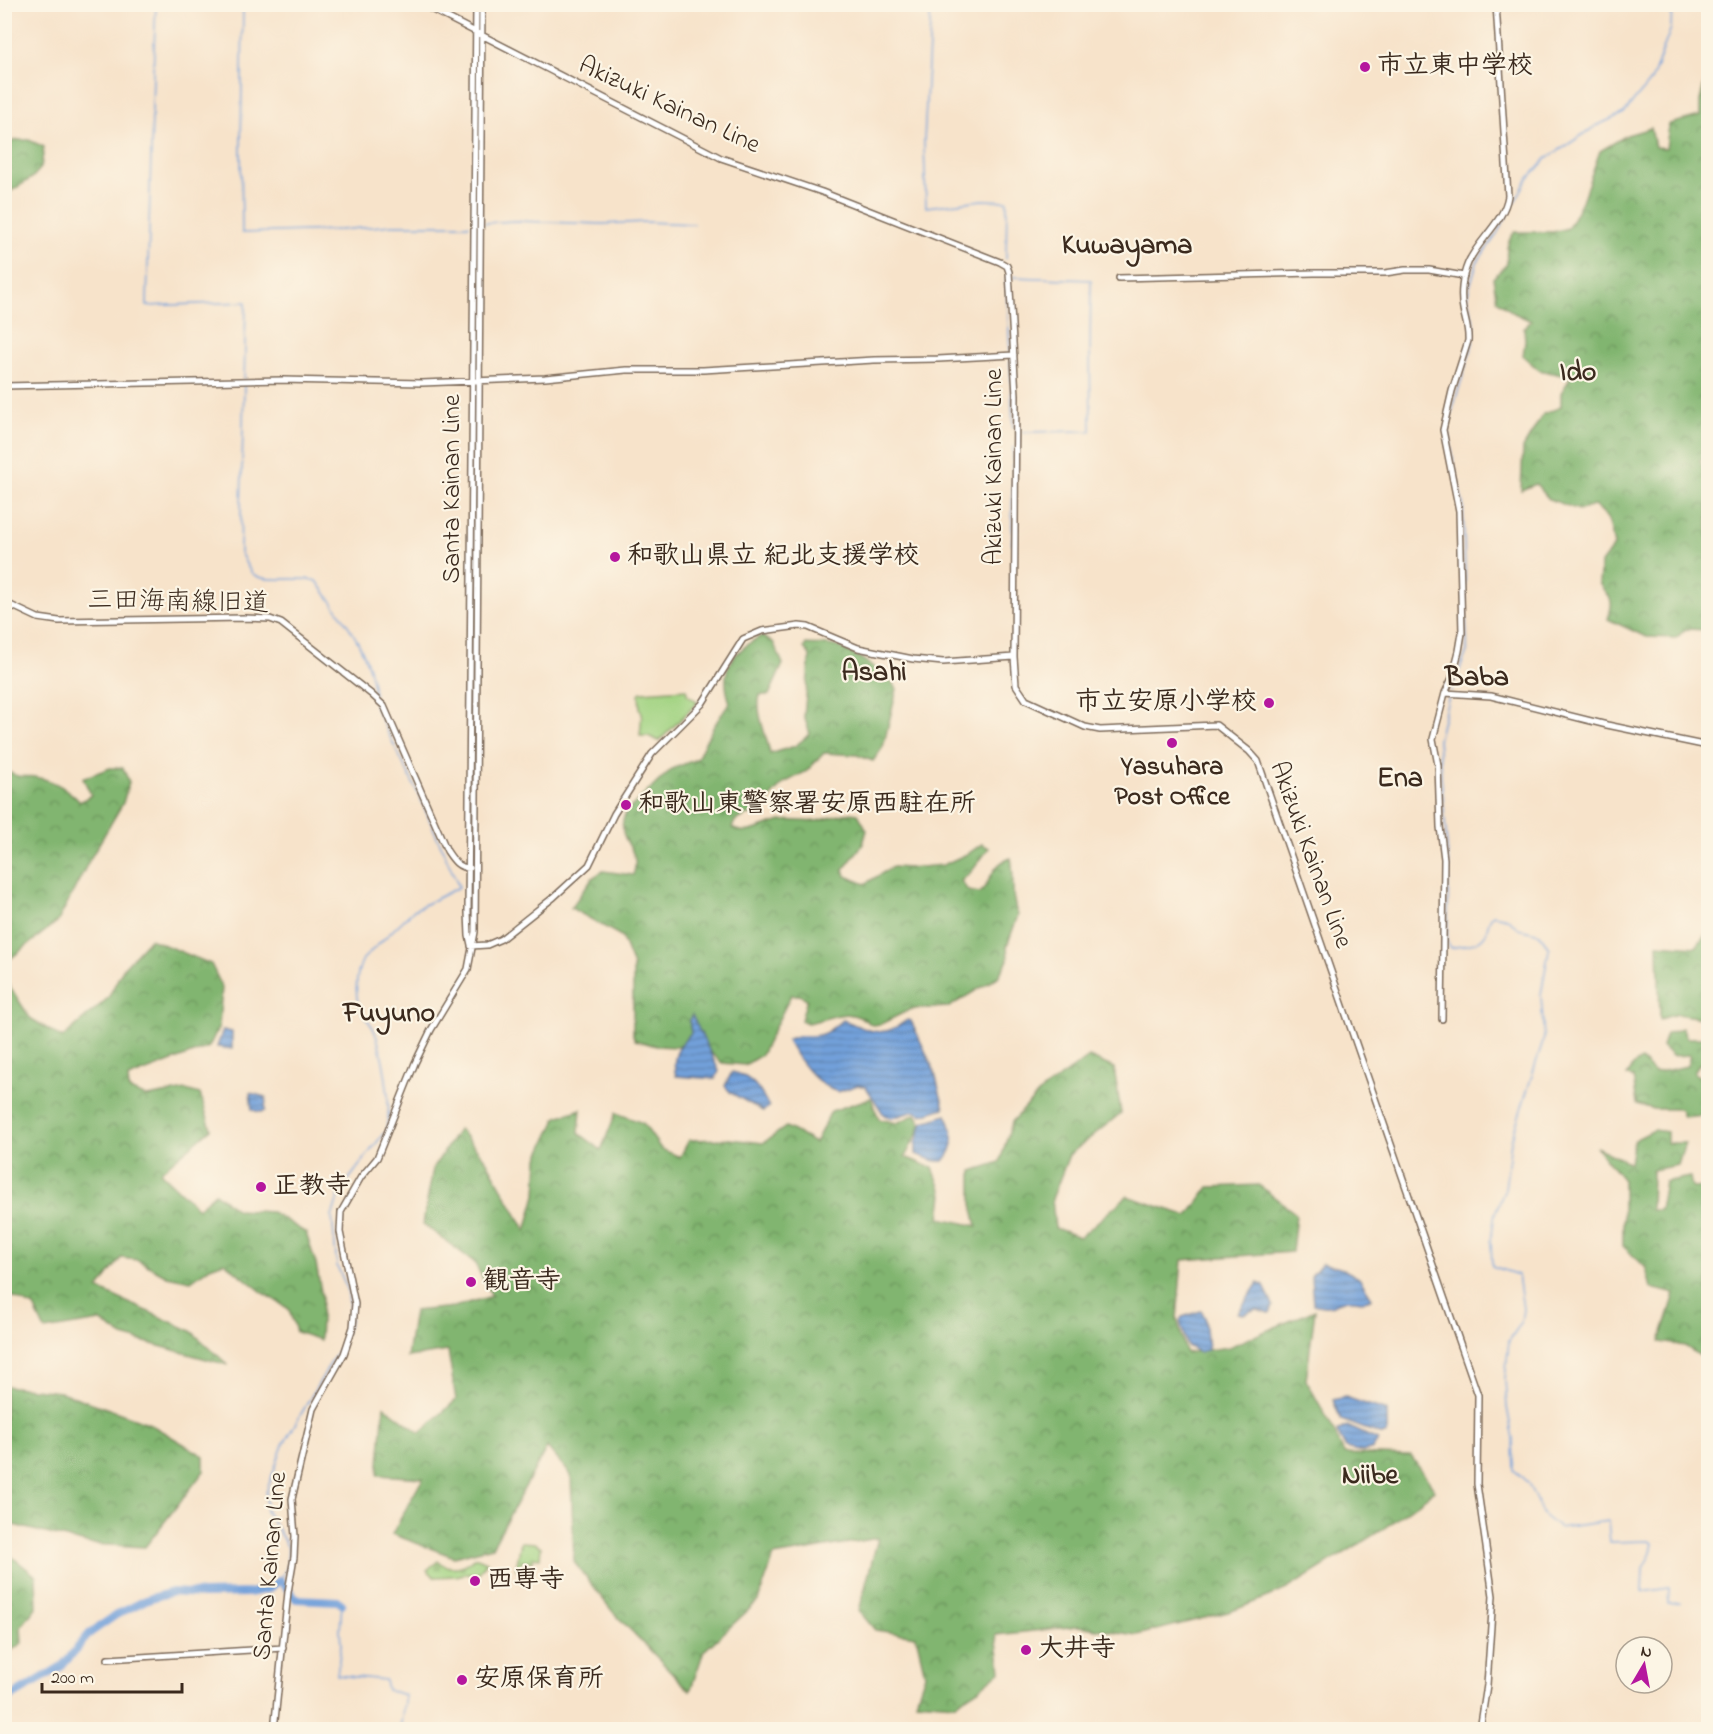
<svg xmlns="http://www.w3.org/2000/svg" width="1713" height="1734" font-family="'Indie Flower','Klee One',sans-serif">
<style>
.forest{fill:url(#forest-crowns);stroke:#5e7047;stroke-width:1.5}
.cemetery{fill:url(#cemetery-stones);stroke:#6e7e50;stroke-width:1.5}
.park{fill:url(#park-crowns);stroke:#6e7e50;stroke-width:1.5}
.garden{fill:#a2d382;stroke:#6e7e50;stroke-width:1.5}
.water{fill:url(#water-rules);stroke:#56657c;stroke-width:1.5}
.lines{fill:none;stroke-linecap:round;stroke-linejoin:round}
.stream{stroke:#72a0da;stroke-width:1.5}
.river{stroke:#72a0da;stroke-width:8}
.secondary-casing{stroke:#7d6b5a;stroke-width:8}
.secondary{stroke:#fff;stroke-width:5}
.poi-dot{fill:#b5179e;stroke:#fcf5e5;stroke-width:2}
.labels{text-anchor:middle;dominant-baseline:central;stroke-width:4.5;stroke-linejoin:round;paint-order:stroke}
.poi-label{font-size:26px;font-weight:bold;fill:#3b2a1e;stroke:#fcf5e5;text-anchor:start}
.street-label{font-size:26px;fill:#3b2a1e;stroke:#fcf5e5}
.quarter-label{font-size:28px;font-weight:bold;fill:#3b2a1e;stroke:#fcf5e5}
</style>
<defs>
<pattern id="forest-crowns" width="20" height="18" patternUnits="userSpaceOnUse" patternTransform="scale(1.5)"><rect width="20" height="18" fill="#81b570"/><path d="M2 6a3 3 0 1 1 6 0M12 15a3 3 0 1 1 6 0" fill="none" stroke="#6b935b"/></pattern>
<pattern id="cemetery-stones" width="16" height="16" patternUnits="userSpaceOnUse" patternTransform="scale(1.5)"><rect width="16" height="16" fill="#a2d382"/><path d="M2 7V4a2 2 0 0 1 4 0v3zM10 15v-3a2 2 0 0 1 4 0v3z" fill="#8cb570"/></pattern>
<pattern id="park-crowns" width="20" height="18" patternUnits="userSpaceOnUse" patternTransform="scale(1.5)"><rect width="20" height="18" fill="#a2d382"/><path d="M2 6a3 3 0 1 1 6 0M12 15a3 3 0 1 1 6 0" fill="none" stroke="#8cb570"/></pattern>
<pattern id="water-rules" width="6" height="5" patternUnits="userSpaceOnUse" patternTransform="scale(1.5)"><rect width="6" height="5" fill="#72a0da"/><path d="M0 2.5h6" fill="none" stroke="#5f83b0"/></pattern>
</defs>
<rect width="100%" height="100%" fill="#fcf5e5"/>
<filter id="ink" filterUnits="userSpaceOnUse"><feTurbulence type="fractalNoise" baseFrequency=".0167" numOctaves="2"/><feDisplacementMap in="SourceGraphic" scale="12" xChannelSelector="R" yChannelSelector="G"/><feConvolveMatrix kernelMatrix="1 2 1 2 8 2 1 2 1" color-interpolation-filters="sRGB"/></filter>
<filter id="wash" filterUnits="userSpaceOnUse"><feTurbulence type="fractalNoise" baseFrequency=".008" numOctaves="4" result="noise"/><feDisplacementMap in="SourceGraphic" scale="24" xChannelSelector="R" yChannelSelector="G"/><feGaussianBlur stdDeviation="1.35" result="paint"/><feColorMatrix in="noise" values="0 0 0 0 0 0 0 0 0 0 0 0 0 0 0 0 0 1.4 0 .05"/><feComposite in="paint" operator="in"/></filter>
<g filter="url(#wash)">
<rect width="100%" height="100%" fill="#f7e3ca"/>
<path class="forest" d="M1708,67V457L1700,460L1704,472L1708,473V630L1686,629L1676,638L1646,637L1608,619C1615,597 1610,601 1599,583L1601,563L1614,546C1611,530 1610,514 1594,506L1579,510L1549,499L1536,484L1521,490L1523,448L1543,414L1561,407V393L1571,377L1539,370L1523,356L1525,340L1524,328L1531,321L1514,313L1497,300L1493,278L1507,264C1506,252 1506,241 1515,232H1553L1568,228L1582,201L1600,151L1627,135L1651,128L1655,147L1666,148L1669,124L1700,116V101Z
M15,140H29L44,147L41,168L32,178L5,195V145Z
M761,636L773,642L783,664L769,695H760C755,713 767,735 770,754L795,746L810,734L804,716L810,655L804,648L806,644C815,645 826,644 835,646C853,651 887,674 897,689L883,747L873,761L857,755L824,753L807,771L784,783L774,793L760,814L747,815L735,821L732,828C747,837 762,826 778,822C790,818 804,823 816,821C831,819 843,811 858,814L867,830L863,844L844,869L846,876L865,884L892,867L910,868L943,865L969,853L982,844L989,848L972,871L961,881L968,891L980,893C993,879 991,864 1011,858C1015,877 1010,898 1018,915L1007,946L1008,960L998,977L949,1007L911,1009L881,1024L872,1025C847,1005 835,1018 807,1023L801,1020L807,999L800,995H791L761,1055L745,1065L722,1063L709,1051L689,1020L691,1033L678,1047L656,1046L635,1040L633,1035V966L621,936L571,908L592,878L603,871L633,875C644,847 612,842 626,812L672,769L697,759C706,739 716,720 730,703C718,668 732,653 761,636Z
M110,768H123L129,782L123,803L90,859L58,921L5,963V769C20,781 24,774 40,778C57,782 69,790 80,802L91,795L83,778Z
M1708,931V1019L1677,1014L1660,1019L1658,944L1696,947Z
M150,939L211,964L222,987L219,1026L209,1047L128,1078L129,1090L147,1097L186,1090L200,1094L211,1129L160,1172L198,1208L215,1193L237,1210L272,1212L306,1233L316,1264L322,1297L320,1340L296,1332L289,1309L262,1292L224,1262L210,1267L191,1281L167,1276L138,1260L121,1258L98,1289L191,1331L228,1365L123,1336L100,1321L45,1330L34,1307L5,1293V979L30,1018L62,1038L108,998L124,967Z
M1682,1028L1687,1038H1708V1063L1699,1064L1694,1072L1708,1085V1112L1704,1115L1683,1117L1680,1109H1653L1637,1104L1633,1077L1627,1076L1633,1066L1641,1060L1655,1073L1687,1066L1690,1055L1672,1056L1662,1046L1666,1034Z
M1089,1057L1114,1068L1121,1113L1069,1155L1052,1199L1055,1228L1080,1237L1127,1196L1188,1216L1209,1187L1259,1185L1296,1214L1292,1252L1182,1260L1177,1319L1186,1353L1229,1347L1315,1310L1306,1380L1331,1425L1344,1454L1411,1456L1435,1490L1383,1529L1287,1589L1232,1611L1137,1635L1078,1626L996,1635L1001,1671L980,1688L955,1704L916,1701L925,1674L916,1636L875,1630L859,1611L878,1538L774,1556L758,1601L704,1651L690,1691L613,1612L574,1562L571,1475L547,1447L492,1547L454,1557L392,1534L423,1478L378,1475L384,1406L420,1433L456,1400L448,1351L407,1357L414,1311L454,1307L492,1296L474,1262L423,1224L433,1168L459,1129L486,1160L526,1231L536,1195L538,1158L557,1117L581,1109L579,1133L601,1150L616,1113L643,1123L661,1149L680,1157L689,1140L730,1139L763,1143L786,1127L815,1143L831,1111L871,1098L879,1119L897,1123L916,1114L922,1125L905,1157L933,1168L943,1194L940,1218L977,1226L972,1204V1171L1000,1162L1012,1122L1041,1091Z
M1654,1130L1667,1132V1143H1685L1678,1165L1652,1170L1651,1210H1660L1665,1182L1690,1177L1692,1188L1708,1187V1361L1685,1346L1660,1342L1675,1294L1651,1288L1646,1268L1623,1246V1180L1596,1147L1630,1163L1634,1140Z
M5,1386L61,1392L148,1423L204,1456V1471L145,1547L90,1544L5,1523Z
M6,1552L36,1576L37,1606L21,1627L22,1643L5,1655Z"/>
<path class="cemetery" d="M475,1557L487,1562L478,1574L468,1573L456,1576L435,1577L427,1570L438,1561C448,1571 466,1568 475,1557Z"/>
<path class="park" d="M521,1542L535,1543L541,1547L540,1558L533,1557L532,1562L522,1560L520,1570L516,1569Z"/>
<path class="garden" d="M687,689V694L698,702L659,741L648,736H640L642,713L640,710L639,694L641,692Z"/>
<path class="water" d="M692,1015L719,1071L715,1079L676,1076C671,1057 678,1047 691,1033L689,1020Z
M843,1020C872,1031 880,1040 907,1020L911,1021L934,1070L944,1108L922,1115L915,1111L892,1118L884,1115L866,1087L858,1085L838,1092C817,1086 797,1059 787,1040C799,1032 810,1039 822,1034C830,1032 836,1024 843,1020Z
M223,1030L232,1032V1049L217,1047Z
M732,1072C752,1076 760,1090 769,1107L763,1111L731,1093L725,1086Z
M250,1093L266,1097L265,1111L260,1112L252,1110Z
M947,1115C953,1132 958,1146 944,1161C933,1162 926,1158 916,1154V1143L923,1122Z
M1322,1263L1343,1269L1359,1278L1372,1298C1362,1304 1356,1298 1347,1300C1329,1304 1336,1309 1313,1304L1311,1276Z
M1258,1283L1264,1286L1273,1306L1270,1313L1256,1309L1243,1314L1238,1313Z
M1201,1311L1205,1317L1208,1350L1199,1352L1187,1346L1180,1321L1182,1317Z
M1345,1397L1387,1411V1433L1382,1435L1341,1420L1333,1400Z
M1347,1426L1378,1440L1373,1449L1363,1452L1346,1448L1337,1432Z"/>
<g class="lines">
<path class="stream" d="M156,4L153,74L147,306L246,302L240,552C244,559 247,568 252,573C264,585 300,575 317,581C342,617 371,650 374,695
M243,4L241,149L242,233L340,230L392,225H469
M931,4L924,142L926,207L982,200L1007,201L1006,259
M485,223L514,221L603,224L646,222L694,224
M1013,277L1091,280L1090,344L1091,431L1021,432
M1006,278L1010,352
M1010,357L1013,427
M1012,544L1013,447
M1011,652L1012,636
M1451,691L1467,651L1463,505L1453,460L1448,424L1473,342L1474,324L1467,296L1477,262L1495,237L1527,180L1546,159L1596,126L1624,113L1652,79L1671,28L1672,4
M1449,695L1438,740L1449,870L1447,941L1451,948C1462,945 1481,945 1486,933C1488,926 1488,920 1493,915L1507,918L1519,929L1540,934L1549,949L1541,995L1544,1038L1511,1141L1505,1189L1495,1213L1491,1241L1492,1266L1518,1275L1523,1309L1521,1323L1509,1341L1505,1379L1507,1407L1513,1439L1514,1470L1528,1483L1543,1515L1559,1528L1608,1521L1610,1542L1649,1541L1653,1543L1651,1553L1643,1568L1642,1592L1669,1588L1668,1604L1680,1603
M375,700V707L418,793L459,887L414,910L363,959C356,973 354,994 360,1009C363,1016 370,1022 373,1028C383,1049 393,1108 386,1129
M280,1580L287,1568L288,1547L266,1511V1493L283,1445L340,1347L350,1320L348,1290L337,1266L332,1217L340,1191L384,1133
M342,1604L340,1630L341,1645L337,1675L385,1680L387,1690L405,1695L400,1730"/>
<path class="river" d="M4,1701L62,1666L90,1633L116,1615L148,1599L172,1592L203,1594L249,1593L268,1589L280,1580L296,1599L338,1601L342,1604"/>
</g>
</g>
<g filter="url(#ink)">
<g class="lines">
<defs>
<path id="secondary" d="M421,4L721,158L822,192L1000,262L1007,266L1009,272L1016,395L1014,657L1016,685L1026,700L1085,727L1100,730L1216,725L1249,751L1258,761L1478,1395L1477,1484L1493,1596L1487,1685L1480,1730
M1119,278L1314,273H1385L1405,270H1429L1464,276
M4,386L282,380L422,383L545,378L626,370H703L874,360L938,359L1014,355
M4,602L38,618L59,621L245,618L270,619L281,623L371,694L384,706L447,851C453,860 458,868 470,868
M1445,693L1491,696L1607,725L1708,746
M471,945L469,936L468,912L476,4
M471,946L487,945L501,939L554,897L589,865L614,814L652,754L702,704L743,639L762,631L799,626L808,627L858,648L913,659L943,662L1014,657
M1442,1019L1444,859L1440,827L1438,765L1433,739L1445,693L1452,678L1459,651L1462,633L1459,511L1443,430L1452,391L1468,341C1469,329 1465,320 1463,309C1460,295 1462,277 1468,263C1478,240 1504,222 1508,196L1496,4
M108,1659L283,1648
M274,1730L288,1592L294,1557L295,1536L292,1499L313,1409L344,1354L353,1327L355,1304L340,1232L341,1212L361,1177L377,1158L415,1063L431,1030L468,969L475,932L482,4"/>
</defs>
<use href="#secondary" class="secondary-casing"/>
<use href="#secondary" class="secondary"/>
</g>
</g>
<g class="poi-dot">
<circle cx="1365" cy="67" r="6"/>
<circle cx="615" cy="557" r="6"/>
<circle cx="1269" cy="703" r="6"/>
<circle cx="1172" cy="743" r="6"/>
<circle cx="626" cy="805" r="6"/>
<circle cx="261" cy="1187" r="6"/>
<circle cx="471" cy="1282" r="6"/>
<circle cx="475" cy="1581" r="6"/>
<circle cx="1026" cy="1650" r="6"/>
<circle cx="462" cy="1680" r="6"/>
</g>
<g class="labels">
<g class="poi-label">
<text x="1377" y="67">市立東中学校</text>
<text x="627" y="557">和歌山県立 紀北支援学校</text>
<text x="1257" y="703" text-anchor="end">市立安原小学校</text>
<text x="1172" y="768" text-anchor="middle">Yasuhara<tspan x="1172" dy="30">Post Office</tspan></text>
<text x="638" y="805">和歌山東警察署安原西駐在所</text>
<text x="273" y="1187">正教寺</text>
<text x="483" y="1282">観音寺</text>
<text x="487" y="1581">西専寺</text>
<text x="1038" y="1650">大井寺</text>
<text x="474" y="1680">安原保育所</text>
</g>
<g class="street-label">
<text transform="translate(669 106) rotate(25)">Akizuki Kainan Line</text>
<text transform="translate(995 467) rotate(-90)">Akizuki Kainan Line</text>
<text transform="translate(453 489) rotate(-90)">Santa Kainan Line</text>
<text transform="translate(178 603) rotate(1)">三田海南線旧道</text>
<text transform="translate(1310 855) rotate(70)">Akizuki Kainan Line</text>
<text transform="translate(271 1566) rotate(-85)">Santa Kainan Line</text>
</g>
<g class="quarter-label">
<text x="1127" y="246">Kuwayama</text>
<text x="1578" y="373">Ido</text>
<text x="874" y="673">Asahi</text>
<text x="1477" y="678">Baba</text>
<text x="1400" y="779">Ena</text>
<text x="389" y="1014">Fuyuno</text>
<text x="1370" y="1476">Niibe</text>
</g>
</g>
<rect width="1713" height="1734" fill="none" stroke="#fcf5e5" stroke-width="24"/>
<g transform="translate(1644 1665) rotate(10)"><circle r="28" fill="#fcf5e5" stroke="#afa495" stroke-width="1.5"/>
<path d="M0-4.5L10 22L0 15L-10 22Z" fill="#b5179e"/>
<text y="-9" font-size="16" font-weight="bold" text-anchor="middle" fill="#3b2a1e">N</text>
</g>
<path d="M42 1683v9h140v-9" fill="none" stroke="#3b2a1e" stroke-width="3"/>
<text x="51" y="1683" font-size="18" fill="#3b2a1e" stroke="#fcf5e5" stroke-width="4.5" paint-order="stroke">200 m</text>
</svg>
